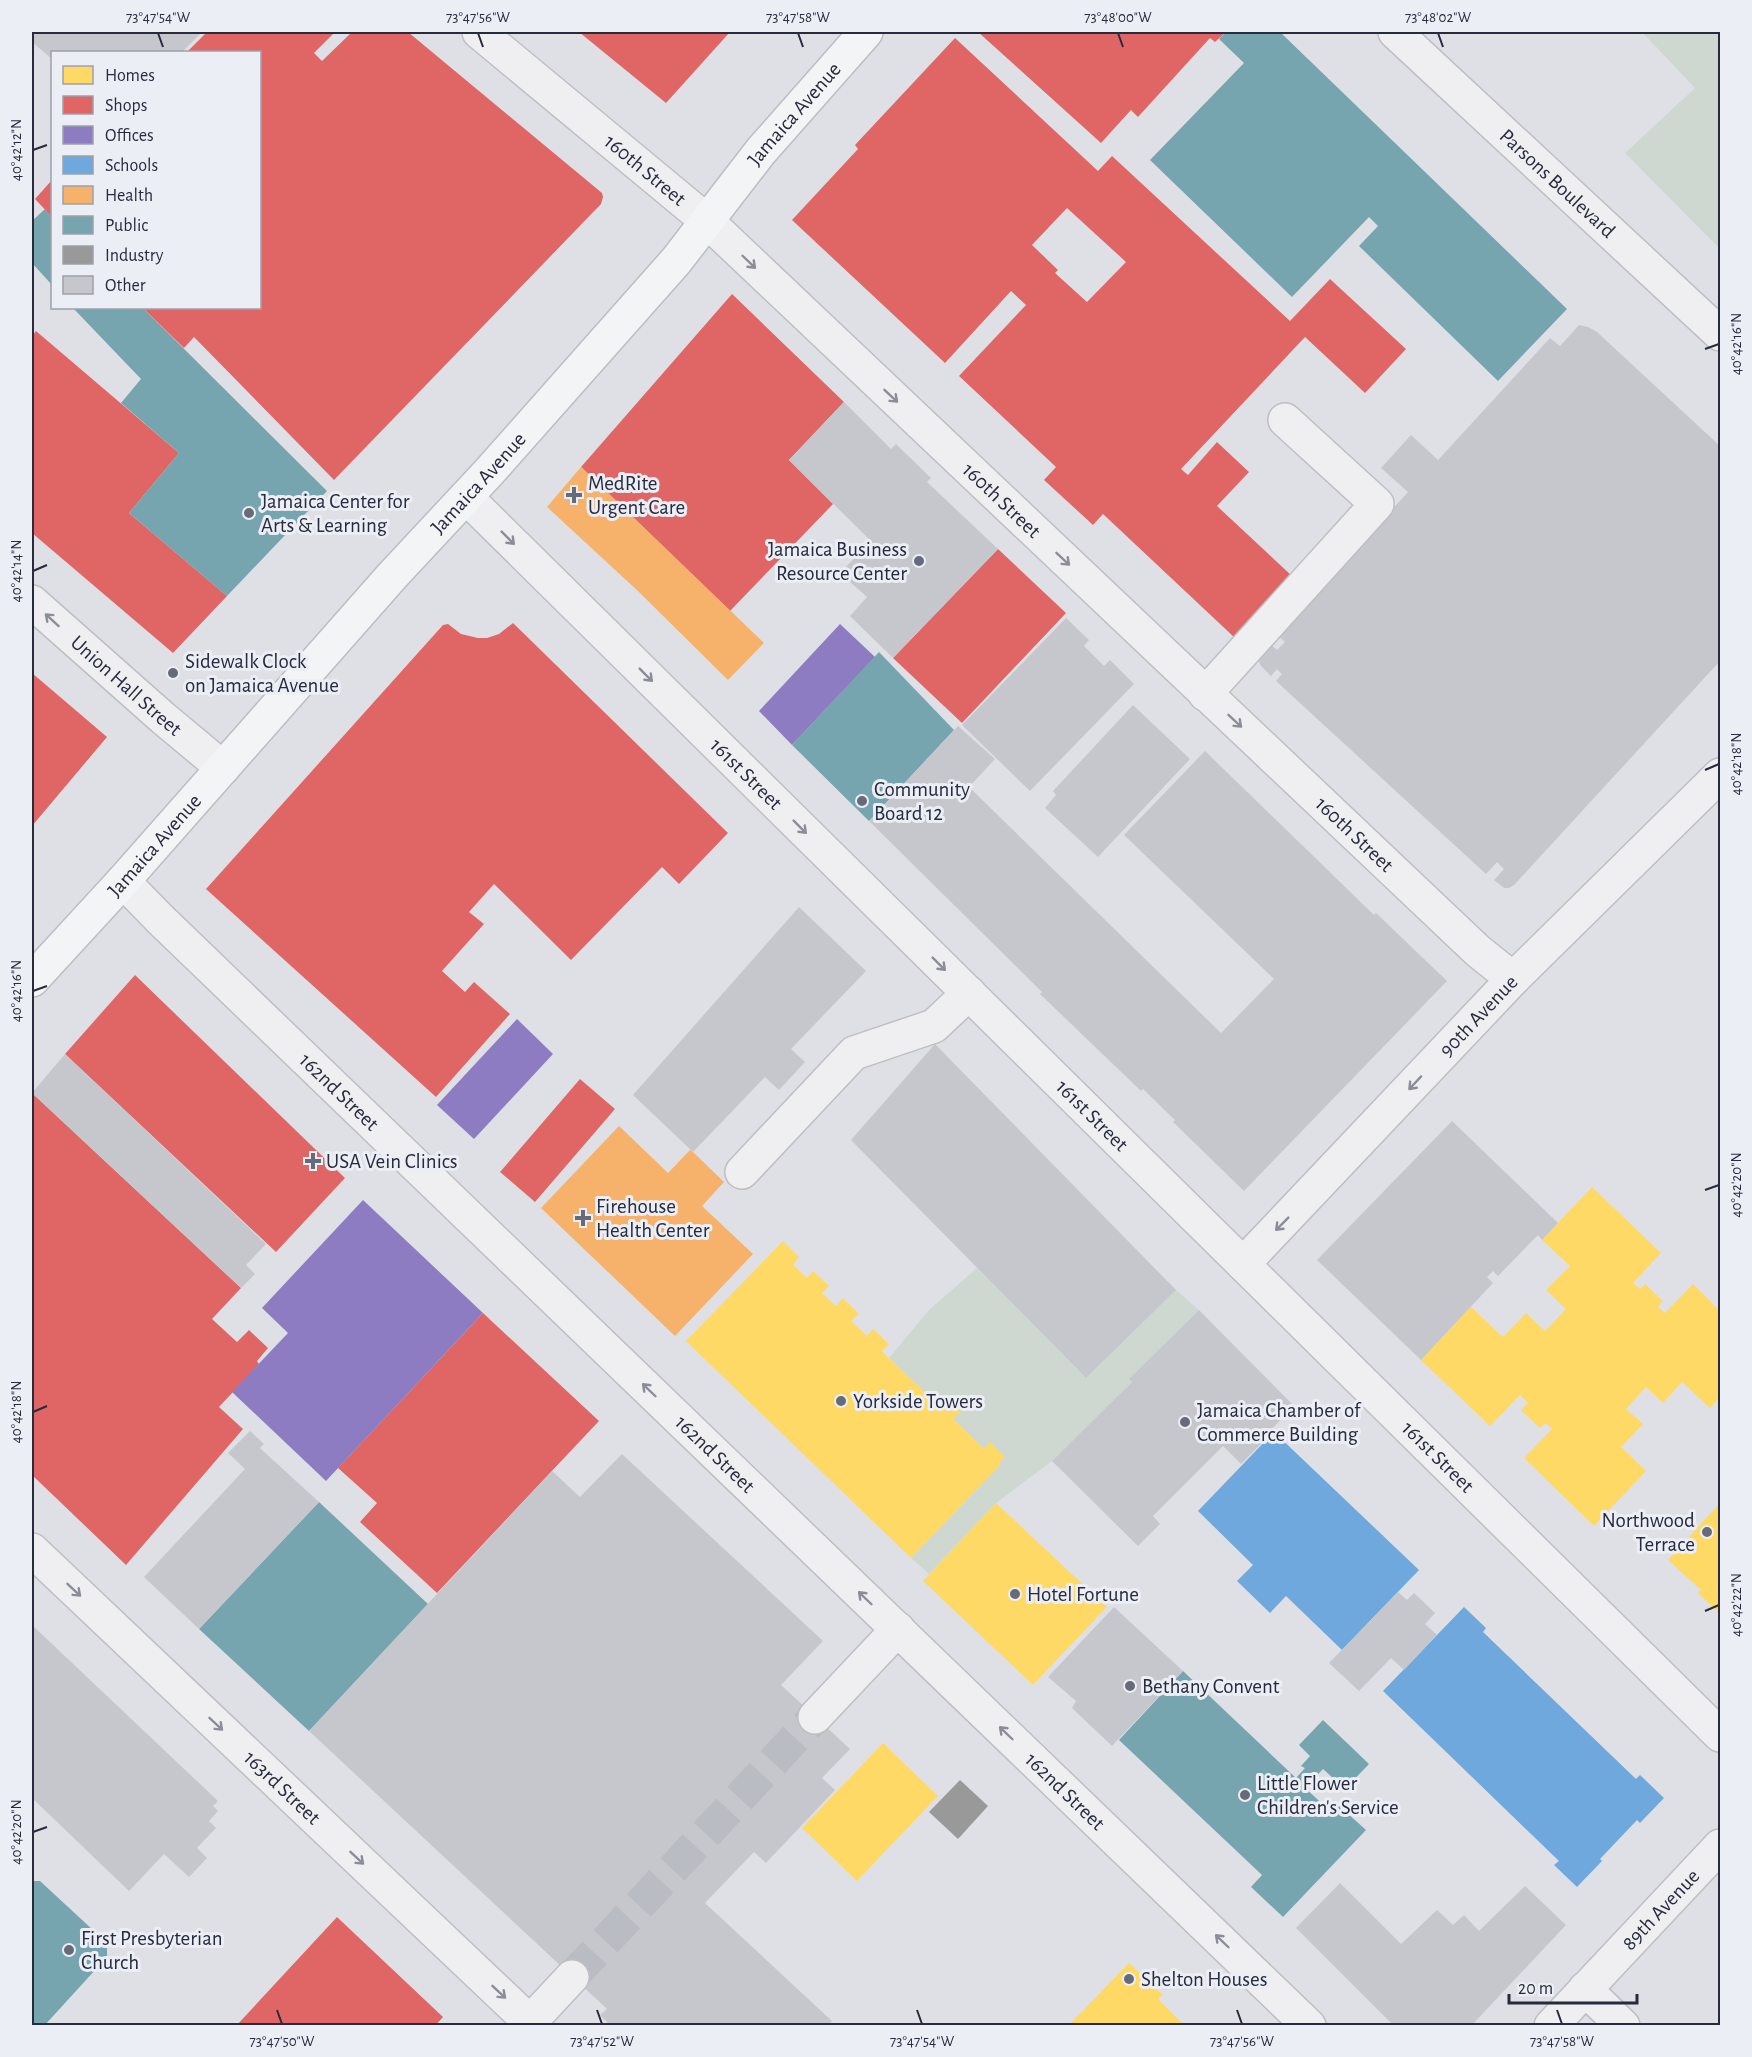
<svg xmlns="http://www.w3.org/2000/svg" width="1752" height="2057" font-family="'Alegreya Sans',sans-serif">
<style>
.green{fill:#ced8d0}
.homes{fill:#ffd966}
.shops{fill:#e06666;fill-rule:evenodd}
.offices{fill:#8e7cc3}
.schools{fill:#6fa8dc}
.health{fill:#f6b26b}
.public{fill:#76a5af}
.industry{fill:#999}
.building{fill:#c5c7cc}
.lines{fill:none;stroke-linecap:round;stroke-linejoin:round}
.minor-tunnel{stroke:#babcc3;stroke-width:33;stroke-dasharray:33 16;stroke-linecap:butt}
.minor-casing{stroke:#bebec3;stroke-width:36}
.major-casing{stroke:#bcbdc3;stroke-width:36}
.minor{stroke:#efeff1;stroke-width:33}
.major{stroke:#f3f4f5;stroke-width:33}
.oneway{stroke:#8b8d97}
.ticks{fill:none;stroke:#272b3d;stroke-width:2}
.poi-dot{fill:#676a78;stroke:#eceef5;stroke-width:2}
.labels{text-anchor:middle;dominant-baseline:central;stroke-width:6;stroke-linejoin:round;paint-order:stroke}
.street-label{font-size:21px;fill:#272b3d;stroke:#eceef5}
.poi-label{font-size:21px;fill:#272b3d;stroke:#eceef5;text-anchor:start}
.neatline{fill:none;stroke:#272b3d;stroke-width:2}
.ticks-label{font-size:15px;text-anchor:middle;fill:#272b3d}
</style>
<rect width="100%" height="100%" fill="#dfe0e5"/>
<path class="green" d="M1642,32H1720V249L1625,153L1695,88Z
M977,1268L1086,1378L1176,1290L1199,1310L1130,1379L1132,1382L1052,1461L996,1503L929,1574L911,1558L1000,1465L953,1419L960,1412L945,1398L938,1405L889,1358L929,1310Z"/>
<path class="homes" d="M1592,1187L1661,1253L1633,1283L1640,1289L1645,1284L1663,1301L1658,1307L1665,1313L1693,1284L1720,1311V1397L1710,1408L1682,1382L1663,1403L1646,1387L1626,1409L1643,1424L1621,1447L1646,1471L1594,1526L1524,1458L1552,1429L1546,1423L1540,1428L1521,1410L1528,1403L1520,1395L1490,1426L1421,1360L1471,1307L1503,1337L1526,1313L1545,1331L1566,1309L1546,1290L1570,1266L1542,1240Z
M783,1241L799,1257L793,1265L807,1278L813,1271L829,1286L822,1293L836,1306L843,1298L859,1314L851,1321L867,1336L873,1329L889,1344L882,1351L889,1358L938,1405L945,1398L961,1412L953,1419L984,1449L990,1442L1005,1457L999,1463L1000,1465L911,1558L686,1341Z
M996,1503L1107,1607L1033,1685L923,1581Z
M1720,1503V1614L1698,1593L1701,1590L1668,1560Z
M883,1743L938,1796L857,1881L802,1828Z
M1129,1963L1163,1995L1158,1999L1185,2026H1068Z"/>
<path class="shops" d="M207,32H335L314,53L322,61L352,32H408L602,193L603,197L601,204L544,263L334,480L194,337L184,348L143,308H260V52H187Z
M579,32H730L666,103Z
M978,32H1226L1215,42L1210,38L1138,117L1131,110L1101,143Z
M955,38L1098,171L1112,156L1290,321L1330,279L1406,349L1365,393L1305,337L1181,469L1188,475L1217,442L1249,472L1217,506L1292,576L1235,638L1103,514L1093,525L1044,480L1056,467L959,376L1026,305L1011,291L945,363L792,220L858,149L855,145ZM1067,208L1126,262L1087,302L1055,273L1058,270L1032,245Z
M52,180V217L35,199Z
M732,294L844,402L789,460L833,504L730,611L581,467Z
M36,331L179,453L129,513L227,596L173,653L32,533V336Z
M998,549L1066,613L962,723L893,658Z
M513,623L728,833L679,884L662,867L571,960L494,884L469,912L484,924L442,971L465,992L474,982L510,1014L436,1097L206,889L443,625L448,624L461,634L478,638H487L499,634Z
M32,673L107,737L32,826Z
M135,975L345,1178L276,1252L65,1054Z
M580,1079L615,1109L535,1202L500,1172Z
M32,1093L241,1288L212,1319L237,1342L249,1330L268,1348L257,1361L259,1364L219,1407L243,1429L126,1565L32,1475Z
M483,1313L599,1421L437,1593L360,1522L377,1503L338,1468Z
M337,1917L443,2017L435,2026H236Z"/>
<path class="offices" d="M840,624L875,657L792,745L759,711Z
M517,1019L553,1054L474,1139L437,1105Z
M363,1200L483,1313L326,1481L232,1392L288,1333L262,1308Z"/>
<path class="schools" d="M1274,1432L1419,1570L1342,1650L1286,1596L1270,1613L1237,1581L1253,1565L1198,1511Z
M1464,1607L1486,1628L1483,1632L1636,1779L1640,1775L1664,1798L1640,1823L1637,1820L1600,1859L1602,1861L1577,1887L1554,1865L1559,1861L1383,1691Z"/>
<path class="health" d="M581,467L764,643L728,680L639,592L547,507Z
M619,1126L668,1173L690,1150L693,1152L724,1182L702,1206L753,1254L675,1336L541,1208Z"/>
<path class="public" d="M1226,32H1280L1567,309L1498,381L1359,246L1378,226L1369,217L1292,297L1150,160L1244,63L1219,39Z
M45,209L52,217V285L32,263V221Z
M73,308H143L327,491L227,596L129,513L179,453L121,403L141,379Z
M879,652L954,730L869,821L792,745Z
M319,1502L428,1604L309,1731L199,1629Z
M1183,1671L1296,1778L1305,1768L1301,1766L1310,1756L1299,1745L1323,1720L1369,1764L1345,1789L1323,1769L1305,1788L1328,1809L1335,1802L1366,1830L1283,1917L1251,1887L1262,1875L1119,1740Z
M32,1881H40L107,1943V1957L44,2026H32Z"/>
<path class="industry" d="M960,1780L988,1806L958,1839L929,1812Z"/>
<path class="building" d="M32,32H202L182,52H52V59L32,42Z
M1579,325L1588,327L1597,332L1720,446V661L1514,885L1509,888H1504L1494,880L1504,869L1497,862L1486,874L1276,681L1282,674L1277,669L1271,676L1261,666L1259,662L1262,653L1270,644L1277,650L1285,642L1277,635L1408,492L1381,468L1411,435L1438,460L1550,338L1560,346Z
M844,402L891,449L896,444L931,478L927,482L998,549L893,658L850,616L867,597L840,573L871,541L789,460Z
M1066,618L1089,640L1084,646L1104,666L1110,660L1134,684L1030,791L962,725Z
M1133,705L1190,759L1098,857L1045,808L1056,795L1053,791Z
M958,726L995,759L969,787L1221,1033L1274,979L1124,835L1205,751L1374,915L1376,913L1447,981L1244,1191L1173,1122L1175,1120L1143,1089L1141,1091L1040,994L1042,992L869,821Z
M799,907L866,971L791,1049L805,1062L779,1090L765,1077L693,1152L633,1095Z
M935,1044L1176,1290L1086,1378L851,1140Z
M65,1054L266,1244L246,1265L255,1274L241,1288L32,1093Z
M1452,1121L1558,1223L1542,1240L1538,1235L1498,1276L1493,1271L1487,1277L1493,1283L1421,1360L1317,1260Z
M1199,1310L1294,1406L1262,1439L1264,1441L1241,1464L1223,1446L1153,1516L1160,1524L1138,1546L1052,1461L1132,1382L1129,1379Z
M250,1431L264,1444L260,1448L319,1502L199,1629L144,1577L245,1469L228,1453Z
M622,1454L823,1641L781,1685L850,1749L822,1778L835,1790L766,1863L754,1852L705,1903L832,2021L828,2026H611L600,2015L607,2009L309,1731L552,1471L580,1497Z
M1398,1592L1407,1600L1414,1593L1435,1613L1425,1624L1437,1635L1404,1670L1391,1658L1359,1691L1329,1663Z
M1114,1607L1183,1671L1112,1746L1072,1708L1076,1701L1048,1677Z
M32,1625L218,1801L213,1806L218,1811L209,1821L216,1828L197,1848L207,1858L189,1877L164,1854L129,1891L32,1798Z
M1340,1883L1401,1944L1437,1910L1453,1925L1464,1915L1479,1931L1525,1886L1566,1925L1471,2026H1394L1296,1928Z"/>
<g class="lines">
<path class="minor-tunnel" d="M572,1977L815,1717"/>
<defs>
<g id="minor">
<path id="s1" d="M479,32L707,221L1478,951L1513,979"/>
<path id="s2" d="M1395,32L1720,334"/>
<path id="s3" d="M466,497L1720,1735"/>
<path id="s4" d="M32,602L163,718L223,768"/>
<path d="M1205,694L1377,504L1285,420"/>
<path id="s5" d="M123,881L160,919L1309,2026"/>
<path d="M742,1172L854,1053L934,1026L969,993"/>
<path id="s6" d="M1243,1264L1513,979L1720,775"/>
<path id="s7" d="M32,1550L534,2026"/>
<path d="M815,1717L898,1629"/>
<path d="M1585,1989L1623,2026"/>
<path d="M530,2022L572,1977"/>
<path id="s8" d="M1551,2026L1720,1846"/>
</g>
<g id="major">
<path id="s9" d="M32,980L123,881L392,576L489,472L676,261L761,151L866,32"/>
</g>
</defs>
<use href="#minor" class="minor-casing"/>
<use href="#major" class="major-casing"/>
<use href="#minor" class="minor"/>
<use href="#major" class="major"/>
</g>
<defs><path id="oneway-shaft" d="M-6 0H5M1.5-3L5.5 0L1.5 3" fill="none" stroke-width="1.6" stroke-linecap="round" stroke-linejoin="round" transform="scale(1.5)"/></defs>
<g class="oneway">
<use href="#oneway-shaft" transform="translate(749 262) rotate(44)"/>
<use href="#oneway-shaft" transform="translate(891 396) rotate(43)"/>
<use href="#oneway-shaft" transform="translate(508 538) rotate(45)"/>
<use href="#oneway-shaft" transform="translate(1063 559) rotate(43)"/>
<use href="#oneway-shaft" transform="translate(52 620) rotate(-138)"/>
<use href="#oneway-shaft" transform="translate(646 675) rotate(45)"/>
<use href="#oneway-shaft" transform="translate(1235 721) rotate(43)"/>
<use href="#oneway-shaft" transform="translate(800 827) rotate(45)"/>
<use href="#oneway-shaft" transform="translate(939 964) rotate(45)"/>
<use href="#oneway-shaft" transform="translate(1415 1083) rotate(133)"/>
<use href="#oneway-shaft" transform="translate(1282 1224) rotate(135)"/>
<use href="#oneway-shaft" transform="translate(649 1390) rotate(-136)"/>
<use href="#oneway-shaft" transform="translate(74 1590) rotate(43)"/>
<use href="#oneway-shaft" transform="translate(865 1598) rotate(-136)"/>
<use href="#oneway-shaft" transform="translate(216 1724) rotate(43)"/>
<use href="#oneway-shaft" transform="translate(1006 1733) rotate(-136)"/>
<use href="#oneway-shaft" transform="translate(357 1858) rotate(43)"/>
<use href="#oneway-shaft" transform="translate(1222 1941) rotate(-136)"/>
<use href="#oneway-shaft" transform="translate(499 1992) rotate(43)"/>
</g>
<path class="ticks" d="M158,33L163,47M478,33L483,47M798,33L803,47M1118,33L1123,47M1438,33L1443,47M33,150L47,145M1705,349L1719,344M33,571L47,565M1705,770L1719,764M33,991L47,986M1705,1190L1719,1185M33,1412L47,1406M1705,1611L1719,1605M33,1832L47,1827M277,2010L282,2024M597,2010L602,2024M917,2010L922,2024M1237,2010L1242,2024M1557,2010L1562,2024"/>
<g class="poi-dot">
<path d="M571 486h6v6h6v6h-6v6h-6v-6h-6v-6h6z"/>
<circle cx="249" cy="513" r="6"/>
<circle cx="919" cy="561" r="6"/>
<circle cx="173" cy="673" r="6"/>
<circle cx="862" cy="801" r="6"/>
<path d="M310 1152h6v6h6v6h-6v6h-6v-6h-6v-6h6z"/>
<path d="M580 1209h6v6h6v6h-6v6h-6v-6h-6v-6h6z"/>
<circle cx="841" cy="1401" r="6"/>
<circle cx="1185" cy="1422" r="6"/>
<circle cx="1707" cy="1532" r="6"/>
<circle cx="1015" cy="1594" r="6"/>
<circle cx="1130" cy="1686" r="6"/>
<circle cx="1245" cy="1795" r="6"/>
<circle cx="69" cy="1950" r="6"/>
<circle cx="1129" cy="1979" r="6"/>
</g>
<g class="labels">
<g class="street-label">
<text stroke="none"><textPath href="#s9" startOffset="1154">Jamaica Avenue</textPath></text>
<text stroke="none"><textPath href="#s1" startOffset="216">160th Street</textPath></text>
<text stroke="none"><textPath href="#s2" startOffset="222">Parsons Boulevard</textPath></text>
<text stroke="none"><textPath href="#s9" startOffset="668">Jamaica Avenue</textPath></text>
<text stroke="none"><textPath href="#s1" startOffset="702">160th Street</textPath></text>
<text stroke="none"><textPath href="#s4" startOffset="126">Union Hall Street</textPath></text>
<text stroke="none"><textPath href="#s3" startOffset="394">161st Street</textPath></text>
<text stroke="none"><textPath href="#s1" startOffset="1188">160th Street</textPath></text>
<text stroke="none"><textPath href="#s9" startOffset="182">Jamaica Avenue</textPath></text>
<text stroke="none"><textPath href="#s6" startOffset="342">90th Avenue</textPath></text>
<text stroke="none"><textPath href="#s5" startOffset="302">162nd Street</textPath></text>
<text stroke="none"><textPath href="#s3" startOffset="880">161st Street</textPath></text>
<text stroke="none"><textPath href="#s5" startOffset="824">162nd Street</textPath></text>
<text stroke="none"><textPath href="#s3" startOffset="1366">161st Street</textPath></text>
<text stroke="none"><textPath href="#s7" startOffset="345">163rd Street</textPath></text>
<text stroke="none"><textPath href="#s5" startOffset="1310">162nd Street</textPath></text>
<text stroke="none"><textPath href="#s8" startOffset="160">89th Avenue</textPath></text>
</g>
<g class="poi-label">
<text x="588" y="483">MedRite<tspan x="588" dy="24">Urgent Care</tspan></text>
<text x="261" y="501">Jamaica Center for<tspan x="261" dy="24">Arts &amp; Learning</tspan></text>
<text x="907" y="549" text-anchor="end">Jamaica Business<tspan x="907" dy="24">Resource Center</tspan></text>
<text x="185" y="661">Sidewalk Clock<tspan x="185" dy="24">on Jamaica Avenue</tspan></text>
<text x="874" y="789">Community<tspan x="874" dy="24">Board 12</tspan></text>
<text x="326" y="1161">USA Vein Clinics</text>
<text x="596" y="1206">Firehouse<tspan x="596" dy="24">Health Center</tspan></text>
<text x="853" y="1401">Yorkside Towers</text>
<text x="1197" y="1410">Jamaica Chamber of<tspan x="1197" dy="24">Commerce Building</tspan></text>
<text x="1695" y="1520" text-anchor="end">Northwood<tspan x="1695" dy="24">Terrace</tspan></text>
<text x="1027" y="1594">Hotel Fortune</text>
<text x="1142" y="1686">Bethany Convent</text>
<text x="1257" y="1783">Little Flower<tspan x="1257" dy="24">Children's Service</tspan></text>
<text x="81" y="1938">First Presbyterian<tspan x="81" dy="24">Church</tspan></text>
<text x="1141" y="1979">Shelton Houses</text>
</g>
</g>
<rect width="1752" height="2057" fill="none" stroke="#eceef5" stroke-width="66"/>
<rect x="51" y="51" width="210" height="258" fill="#eceef5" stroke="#9da0ab" stroke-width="1.5"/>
<rect x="63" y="66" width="30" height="18" fill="#ffd966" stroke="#9da0ab" stroke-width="1.5"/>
<text x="105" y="81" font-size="18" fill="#272b3d">Homes</text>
<rect x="63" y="96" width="30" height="18" fill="#e06666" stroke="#9da0ab" stroke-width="1.5"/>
<text x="105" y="111" font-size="18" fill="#272b3d">Shops</text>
<rect x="63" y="126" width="30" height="18" fill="#8e7cc3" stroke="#9da0ab" stroke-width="1.5"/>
<text x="105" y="141" font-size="18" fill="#272b3d">Offices</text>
<rect x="63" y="156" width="30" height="18" fill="#6fa8dc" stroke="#9da0ab" stroke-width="1.5"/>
<text x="105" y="171" font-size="18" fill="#272b3d">Schools</text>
<rect x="63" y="186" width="30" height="18" fill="#f6b26b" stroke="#9da0ab" stroke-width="1.5"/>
<text x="105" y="201" font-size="18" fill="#272b3d">Health</text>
<rect x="63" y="216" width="30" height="18" fill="#76a5af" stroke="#9da0ab" stroke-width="1.5"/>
<text x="105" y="231" font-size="18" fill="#272b3d">Public</text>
<rect x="63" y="246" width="30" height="18" fill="#999999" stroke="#9da0ab" stroke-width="1.5"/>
<text x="105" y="261" font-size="18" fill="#272b3d">Industry</text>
<rect x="63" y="276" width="30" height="18" fill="#c5c7cc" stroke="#9da0ab" stroke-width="1.5"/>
<text x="105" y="291" font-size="18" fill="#272b3d">Other</text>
<path d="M1509 1994v9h128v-9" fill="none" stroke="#272b3d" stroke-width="3"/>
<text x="1518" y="1994" font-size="18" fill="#272b3d" stroke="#eceef5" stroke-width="4.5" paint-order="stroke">20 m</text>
<rect x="33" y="33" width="1686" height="1991" class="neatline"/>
<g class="ticks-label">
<text x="158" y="22">73°47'54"W</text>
<text x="478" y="22">73°47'56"W</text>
<text x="798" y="22">73°47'58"W</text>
<text x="1118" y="22">73°48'00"W</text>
<text x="1438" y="22">73°48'02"W</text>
<text transform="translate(16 150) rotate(-90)" y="5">40°42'12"N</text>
<text transform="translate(1736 344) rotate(-90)" y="5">40°42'16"N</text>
<text transform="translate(16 571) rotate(-90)" y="5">40°42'14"N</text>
<text transform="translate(1736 764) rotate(-90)" y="5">40°42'18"N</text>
<text transform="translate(16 991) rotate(-90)" y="5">40°42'16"N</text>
<text transform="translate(1736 1185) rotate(-90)" y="5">40°42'20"N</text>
<text transform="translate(16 1412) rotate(-90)" y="5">40°42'18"N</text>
<text transform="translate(1736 1605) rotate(-90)" y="5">40°42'22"N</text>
<text transform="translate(16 1832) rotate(-90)" y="5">40°42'20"N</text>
<text x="282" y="2046">73°47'50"W</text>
<text x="602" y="2046">73°47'52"W</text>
<text x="922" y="2046">73°47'54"W</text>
<text x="1242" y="2046">73°47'56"W</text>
<text x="1562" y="2046">73°47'58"W</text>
</g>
</svg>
